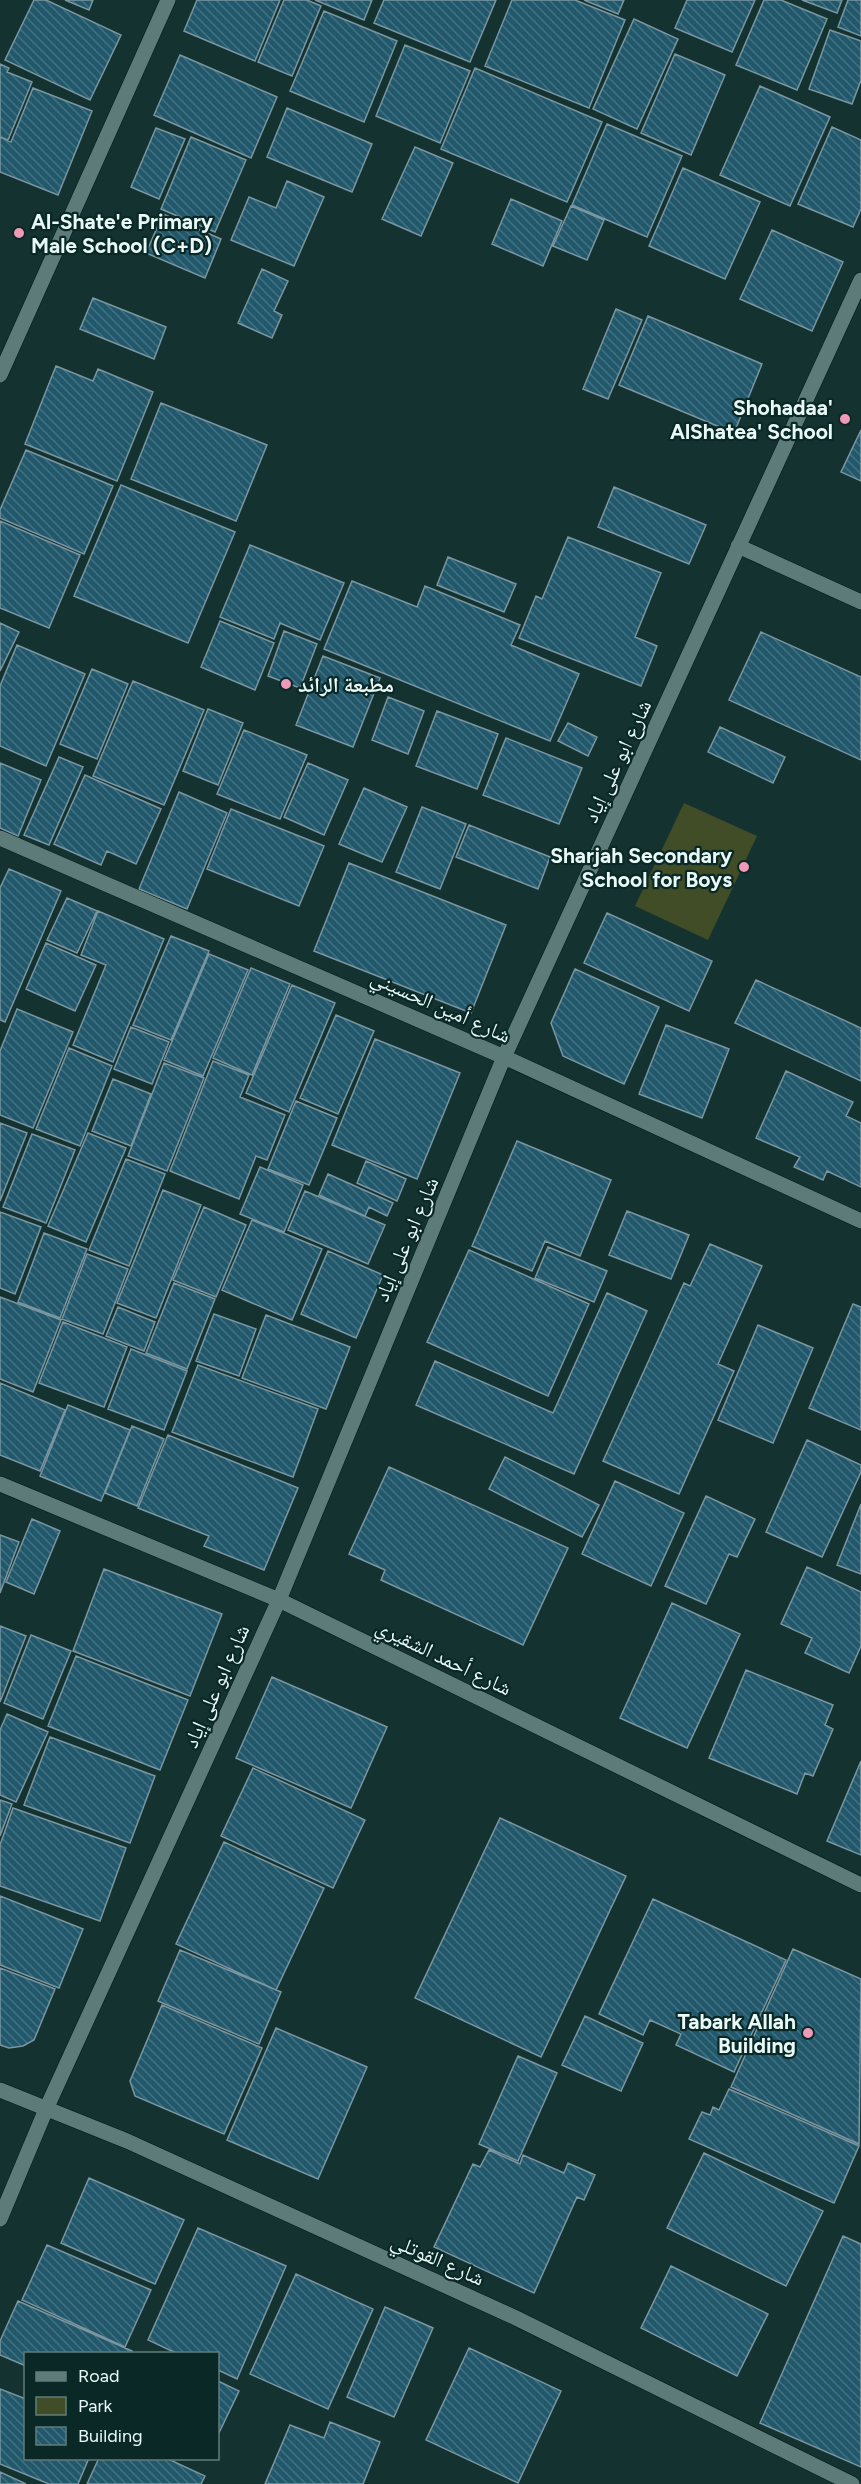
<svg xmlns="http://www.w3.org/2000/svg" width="861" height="2484" font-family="Figtree,'Noto Naskh Arabic',sans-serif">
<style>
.green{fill:#404d26}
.building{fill:url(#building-back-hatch);stroke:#7a96a1;stroke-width:1.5}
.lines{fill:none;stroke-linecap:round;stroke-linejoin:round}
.minor-casing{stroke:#001918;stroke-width:16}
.minor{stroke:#5c7b79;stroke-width:15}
.poi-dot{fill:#ef9ab8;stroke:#092826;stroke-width:2}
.labels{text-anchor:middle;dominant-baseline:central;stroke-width:4.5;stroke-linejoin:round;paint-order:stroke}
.poi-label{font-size:21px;font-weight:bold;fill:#e8f9f7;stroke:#092826;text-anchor:end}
.street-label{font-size:21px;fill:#e8f9f7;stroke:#092826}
</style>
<defs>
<pattern id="building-back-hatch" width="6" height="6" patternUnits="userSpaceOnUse" patternTransform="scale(1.5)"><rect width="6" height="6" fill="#22586b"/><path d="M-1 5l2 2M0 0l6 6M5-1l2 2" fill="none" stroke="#427181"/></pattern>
</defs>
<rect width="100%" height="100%" fill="#143230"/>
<path class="green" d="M684,803L757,836L708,940L635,906Z"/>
<path class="building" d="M34,0H46L121,35L90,100L5,60Z
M65,0H93L89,10Z
M197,0H280L255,61L184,31Z
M284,0H307L321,6L292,76L258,62Z
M315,0H372L364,20Z
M384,0H496L470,62L374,23Z
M512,0H575L625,20L589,108L485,66Z
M584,0H624L618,14Z
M687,0H755L732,52L675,28Z
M764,0H781L827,19L797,90L736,65Z
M802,0H842L837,13Z
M848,0H861V36L838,27Z
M324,11L397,41L364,122L290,91Z
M634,19L678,39L637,129L593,109Z
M830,30L861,41V80L852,104L809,89Z
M405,45L470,71L440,143L376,116Z
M675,54L725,75L691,155L641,133Z
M180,55L277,97L251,158L154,115Z
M0,64L9,68L7,72L32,82L8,140L0,137Z
M475,68L602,122L567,202L441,149Z
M760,86L830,117L790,206L720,175Z
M33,88L92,111L58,195L0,172V137L11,142Z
M287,108L372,144L352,192L267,157Z
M607,124L682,156L647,237L572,205Z
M832,127L861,140V209L853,227L798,204Z
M156,128L185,139L159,199L131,187Z
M191,137L246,160L215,232L161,209Z
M415,147L453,163L421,236L382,219Z
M683,168L760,202L725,279L649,246Z
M287,181L324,197L294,266L231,240L249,197L276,208Z
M511,199L562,221L543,266L492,244Z
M571,206L604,220L587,260L553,246Z
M163,214L221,239L205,278L146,253Z
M772,230L843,262L812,331L740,299Z
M262,269L288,281L274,311L282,315L272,338L238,323Z
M93,298L166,327L154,359L80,329Z
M616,309L642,320L608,399L583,389Z
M648,316L762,364L734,433L619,385Z
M56,366L93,381L98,369L153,392L117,481L25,444Z
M161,403L267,445L236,521L131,479Z
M861,430V481L841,472Z
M26,450L113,486L84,554L0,518V510Z
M121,485L235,532L188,643L74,596Z
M614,487L706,525L689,564L598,527Z
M0,521L80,555L49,628L0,608Z
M568,537L661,573L635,637L657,646L641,686L519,638L536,596L542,599Z
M250,545L344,583L320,640L280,623L274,639L220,617Z
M448,557L516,584L504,612L437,585Z
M352,581L417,607L425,586L520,625L511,645L579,674L550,741L324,649Z
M220,621L274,643L255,690L201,667Z
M0,623L19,632L0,671Z
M284,631L317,644L300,688L268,676Z
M761,632L861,677V760L729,700Z
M17,645L85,674L46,766L0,746V686Z
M323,656L380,678L353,747L296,725Z
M92,669L128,684L97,759L60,744Z
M133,681L204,710L164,805L93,776Z
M388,697L424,711L408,754L372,740Z
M208,709L243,723L218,785L183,771Z
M437,711L498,734L477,789L416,766Z
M568,723L597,737L588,756L558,741Z
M720,727L785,757L773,783L708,752Z
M244,730L307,755L280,819L217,794Z
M506,738L582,768L559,824L483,795Z
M59,757L83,767L49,845L24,835Z
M0,763L41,780L18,836L0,828Z
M308,763L348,780L324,835L284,817Z
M85,775L161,809L136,864L107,851L101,865L54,844Z
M364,788L407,807L382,862L339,844Z
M179,792L227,813L187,909L139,889Z
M422,807L466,824L440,889L396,872Z
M231,809L324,846L299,906L207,869Z
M469,825L550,857L538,889L456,857Z
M349,863L506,925L471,1013L314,951Z
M9,869L61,891L5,1022L0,1020V888Z
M67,898L97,911L77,953L47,940Z
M98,911L164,939L113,1062L73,1045L106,965L81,955Z
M607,913L712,961L689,1011L584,963Z
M171,936L209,951L171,1040L133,1025Z
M46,943L96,965L75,1011L26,989Z
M209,954L248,970L203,1076L164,1060Z
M251,968L290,984L252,1075L213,1058Z
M575,969L659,1007L624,1084L563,1056L551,1023Z
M756,980L861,1028V1081L735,1023Z
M292,985L335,1003L289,1112L246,1093Z
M17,1009L73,1032L33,1128L0,1115V1051Z
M336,1015L374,1031L338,1114L300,1098Z
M666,1025L729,1049L702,1118L639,1094Z
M131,1027L169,1042L152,1084L114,1069Z
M375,1039L460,1073L417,1179L332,1145Z
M69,1048L112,1066L80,1146L36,1129Z
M213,1061L249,1075L240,1097L285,1115L267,1160L256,1156L239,1199L170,1171Z
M164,1063L204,1078L167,1171L128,1156Z
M786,1071L853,1102L846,1116L861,1123V1187L827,1171L823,1180L794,1167L800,1157L756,1138Z
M113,1079L151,1094L131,1146L92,1131Z
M296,1101L337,1118L309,1185L268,1169Z
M0,1123L27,1133L0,1201Z
M88,1133L126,1148L86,1242L48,1226Z
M32,1134L75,1150L46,1223L3,1207Z
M517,1141L611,1180L580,1256L545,1241L532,1271L472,1246Z
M126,1159L165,1174L129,1266L89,1250Z
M366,1161L406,1179L397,1201L357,1183Z
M260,1167L303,1185L284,1232L240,1214Z
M328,1174L393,1203L387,1216L369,1207L365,1216L319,1195Z
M163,1190L201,1205L156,1318L117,1303Z
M305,1191L385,1225L368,1264L288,1230Z
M204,1207L246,1225L216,1297L173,1280Z
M627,1211L689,1235L671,1279L609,1255Z
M0,1212L41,1227L15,1294L0,1288Z
M252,1220L322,1249L292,1320L222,1290Z
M44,1233L87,1249L60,1318L18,1302Z
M710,1244L762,1266L718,1364L734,1371L679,1494L603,1461L684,1283L690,1286Z
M548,1247L607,1271L594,1302L535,1278Z
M469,1250L589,1304L548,1396L427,1342Z
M328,1251L383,1275L356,1338L301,1314Z
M87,1254L128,1269L103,1334L62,1319Z
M174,1283L215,1299L187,1369L146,1353Z
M607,1293L647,1311L574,1474L416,1405L435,1361L553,1413Z
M0,1297L61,1320L33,1392L0,1379Z
M853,1304L861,1307V1430L809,1408Z
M118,1307L155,1322L144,1351L106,1336Z
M214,1314L256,1329L239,1376L196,1361Z
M266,1315L350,1347L326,1409L242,1378Z
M63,1322L127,1347L104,1407L39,1383Z
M758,1325L813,1348L773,1443L718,1420Z
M131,1349L187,1371L164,1430L108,1409Z
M198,1365L318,1409L293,1477L172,1432Z
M0,1383L65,1410L40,1471L0,1455Z
M68,1405L130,1430L101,1501L40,1476Z
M132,1426L164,1439L137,1506L105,1493Z
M168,1435L298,1488L264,1570L204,1546L209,1536L138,1508Z
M807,1440L861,1465V1472L822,1557L766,1532Z
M505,1457L599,1505L582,1537L489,1489Z
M389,1467L568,1548L523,1645L381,1580L385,1570L349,1554Z
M615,1481L684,1513L651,1586L582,1554Z
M706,1496L755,1519L737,1557L729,1554L706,1604L665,1586Z
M861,1504V1574L837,1565Z
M32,1519L60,1531L34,1594L6,1582Z
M0,1535L19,1542L0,1593Z
M807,1567L861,1592V1646L849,1673L805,1653L812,1638L781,1624Z
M104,1569L222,1614L190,1696L73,1651Z
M672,1603L740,1634L687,1748L620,1718Z
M0,1626L26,1636L0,1702Z
M31,1635L71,1651L43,1719L4,1703Z
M76,1656L188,1700L160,1770L48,1726Z
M746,1670L833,1705L825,1725L833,1729L813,1776L805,1773L797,1794L709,1758Z
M272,1677L387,1727L351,1808L236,1758Z
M7,1714L48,1732L16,1802L0,1795V1730Z
M50,1737L155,1776L130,1843L24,1805Z
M861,1761V1855L827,1841Z
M253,1768L365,1820L333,1888L221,1836Z
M0,1800L12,1804L0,1836Z
M13,1808L126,1848L100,1921L0,1886V1845Z
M500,1818L626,1876L541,2057L415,1998Z
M224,1842L324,1888L276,1990L176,1944Z
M0,1896L83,1929L59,1988L0,1965Z
M653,1899L786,1960L734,2072L676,2045L681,2034L650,2020L643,2035L599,2014Z
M793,1949L861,1979L859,2144L731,2087Z
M180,1950L281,1992L259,2044L158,2001Z
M0,1968L55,1989L34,2040L23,2046L9,2048L0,2045Z
M162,2005L262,2048L224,2134L135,2096L130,2081Z
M585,2016L643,2043L621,2091L562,2065Z
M276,2028L367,2067L318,2179L227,2140Z
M518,2056L557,2073L518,2161L479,2144Z
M729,2089L859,2146L834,2203L689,2139L702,2112L710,2115L713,2107L719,2110Z
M489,2150L520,2164L523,2155L564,2173L568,2163L595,2175L584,2200L577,2197L534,2293L434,2247L473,2164L480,2167Z
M704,2153L823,2211L786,2286L667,2228Z
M89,2178L184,2220L155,2284L61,2243Z
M198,2228L286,2266L237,2379L218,2370V2354H178L148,2340Z
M843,2236L861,2244V2467L760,2423Z
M47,2245L151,2290L125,2347L22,2300Z
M671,2266L768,2314L737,2376L641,2328Z
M296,2274L373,2309L328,2409L250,2374Z
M18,2301L132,2351L131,2354H26V2366L0,2355V2341Z
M385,2307L433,2328L394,2417L347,2397Z
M469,2348L561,2391L518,2483L426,2440Z
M218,2381L239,2391L218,2435Z
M0,2389L26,2399V2458H89L78,2484H49L0,2464Z
M330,2422L380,2442L363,2484H265L290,2425L324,2438Z
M99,2458H166L205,2476L201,2484H87Z
M0,2472L26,2484H0Z"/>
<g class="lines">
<defs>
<path id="minor" d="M0,375L168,0
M738,546L861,602
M0,838L504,1057L861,1221
M0,1484L279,1600L861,1885
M0,2090L127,2141L514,2317L852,2484
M0,2219L47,2107L279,1600L504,1057L861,280"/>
</defs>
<use href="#minor" class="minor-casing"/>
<use href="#minor" class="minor"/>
</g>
<g class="poi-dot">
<circle cx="19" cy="233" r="6"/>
<circle cx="845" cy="419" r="6"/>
<circle cx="286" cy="684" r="6"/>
<circle cx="744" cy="867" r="6"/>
<circle cx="808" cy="2033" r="6"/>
</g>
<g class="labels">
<g class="poi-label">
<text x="31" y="221" text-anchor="start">Al-Shate'e Primary<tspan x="31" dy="24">Male School (C+D)</tspan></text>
<text x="833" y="407">Shohadaa'<tspan x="833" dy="24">AlShatea' School</tspan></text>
<text x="298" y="684" text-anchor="start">مطبعة الرائد</text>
<text x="732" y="855">Sharjah Secondary<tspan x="732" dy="24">School for Boys</tspan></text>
<text x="796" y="2021">Tabark Allah<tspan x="796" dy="24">Building</tspan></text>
</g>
<g class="street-label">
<text transform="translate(617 761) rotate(-65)">شارع ابو على إياد</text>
<text transform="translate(441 1006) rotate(24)">شارع أمين الحسيني</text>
<text transform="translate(406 1239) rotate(-67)">شارع ابو على إياد</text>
<text transform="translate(444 1657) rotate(26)">شارع أحمد الشقيري</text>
<text transform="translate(216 1686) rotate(-66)">شارع ابو على إياد</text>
<text transform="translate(438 2259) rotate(24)">شارع القوتلي</text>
</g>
</g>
<rect x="24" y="2352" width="195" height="108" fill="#092826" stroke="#627c7a" stroke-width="1.5"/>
<rect x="36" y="2372" width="30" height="9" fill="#5c7b79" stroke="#627c7a" stroke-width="1.5"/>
<text x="78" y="2382" font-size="18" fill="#e8f9f7">Road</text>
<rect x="36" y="2397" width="30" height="18" fill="#404d26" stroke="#627c7a" stroke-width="1.5"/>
<text x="78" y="2412" font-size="18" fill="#e8f9f7">Park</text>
<rect x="36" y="2427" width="30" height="18" fill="url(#building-back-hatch)" stroke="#627c7a" stroke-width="1.5"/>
<text x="78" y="2442" font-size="18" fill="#e8f9f7">Building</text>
</svg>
